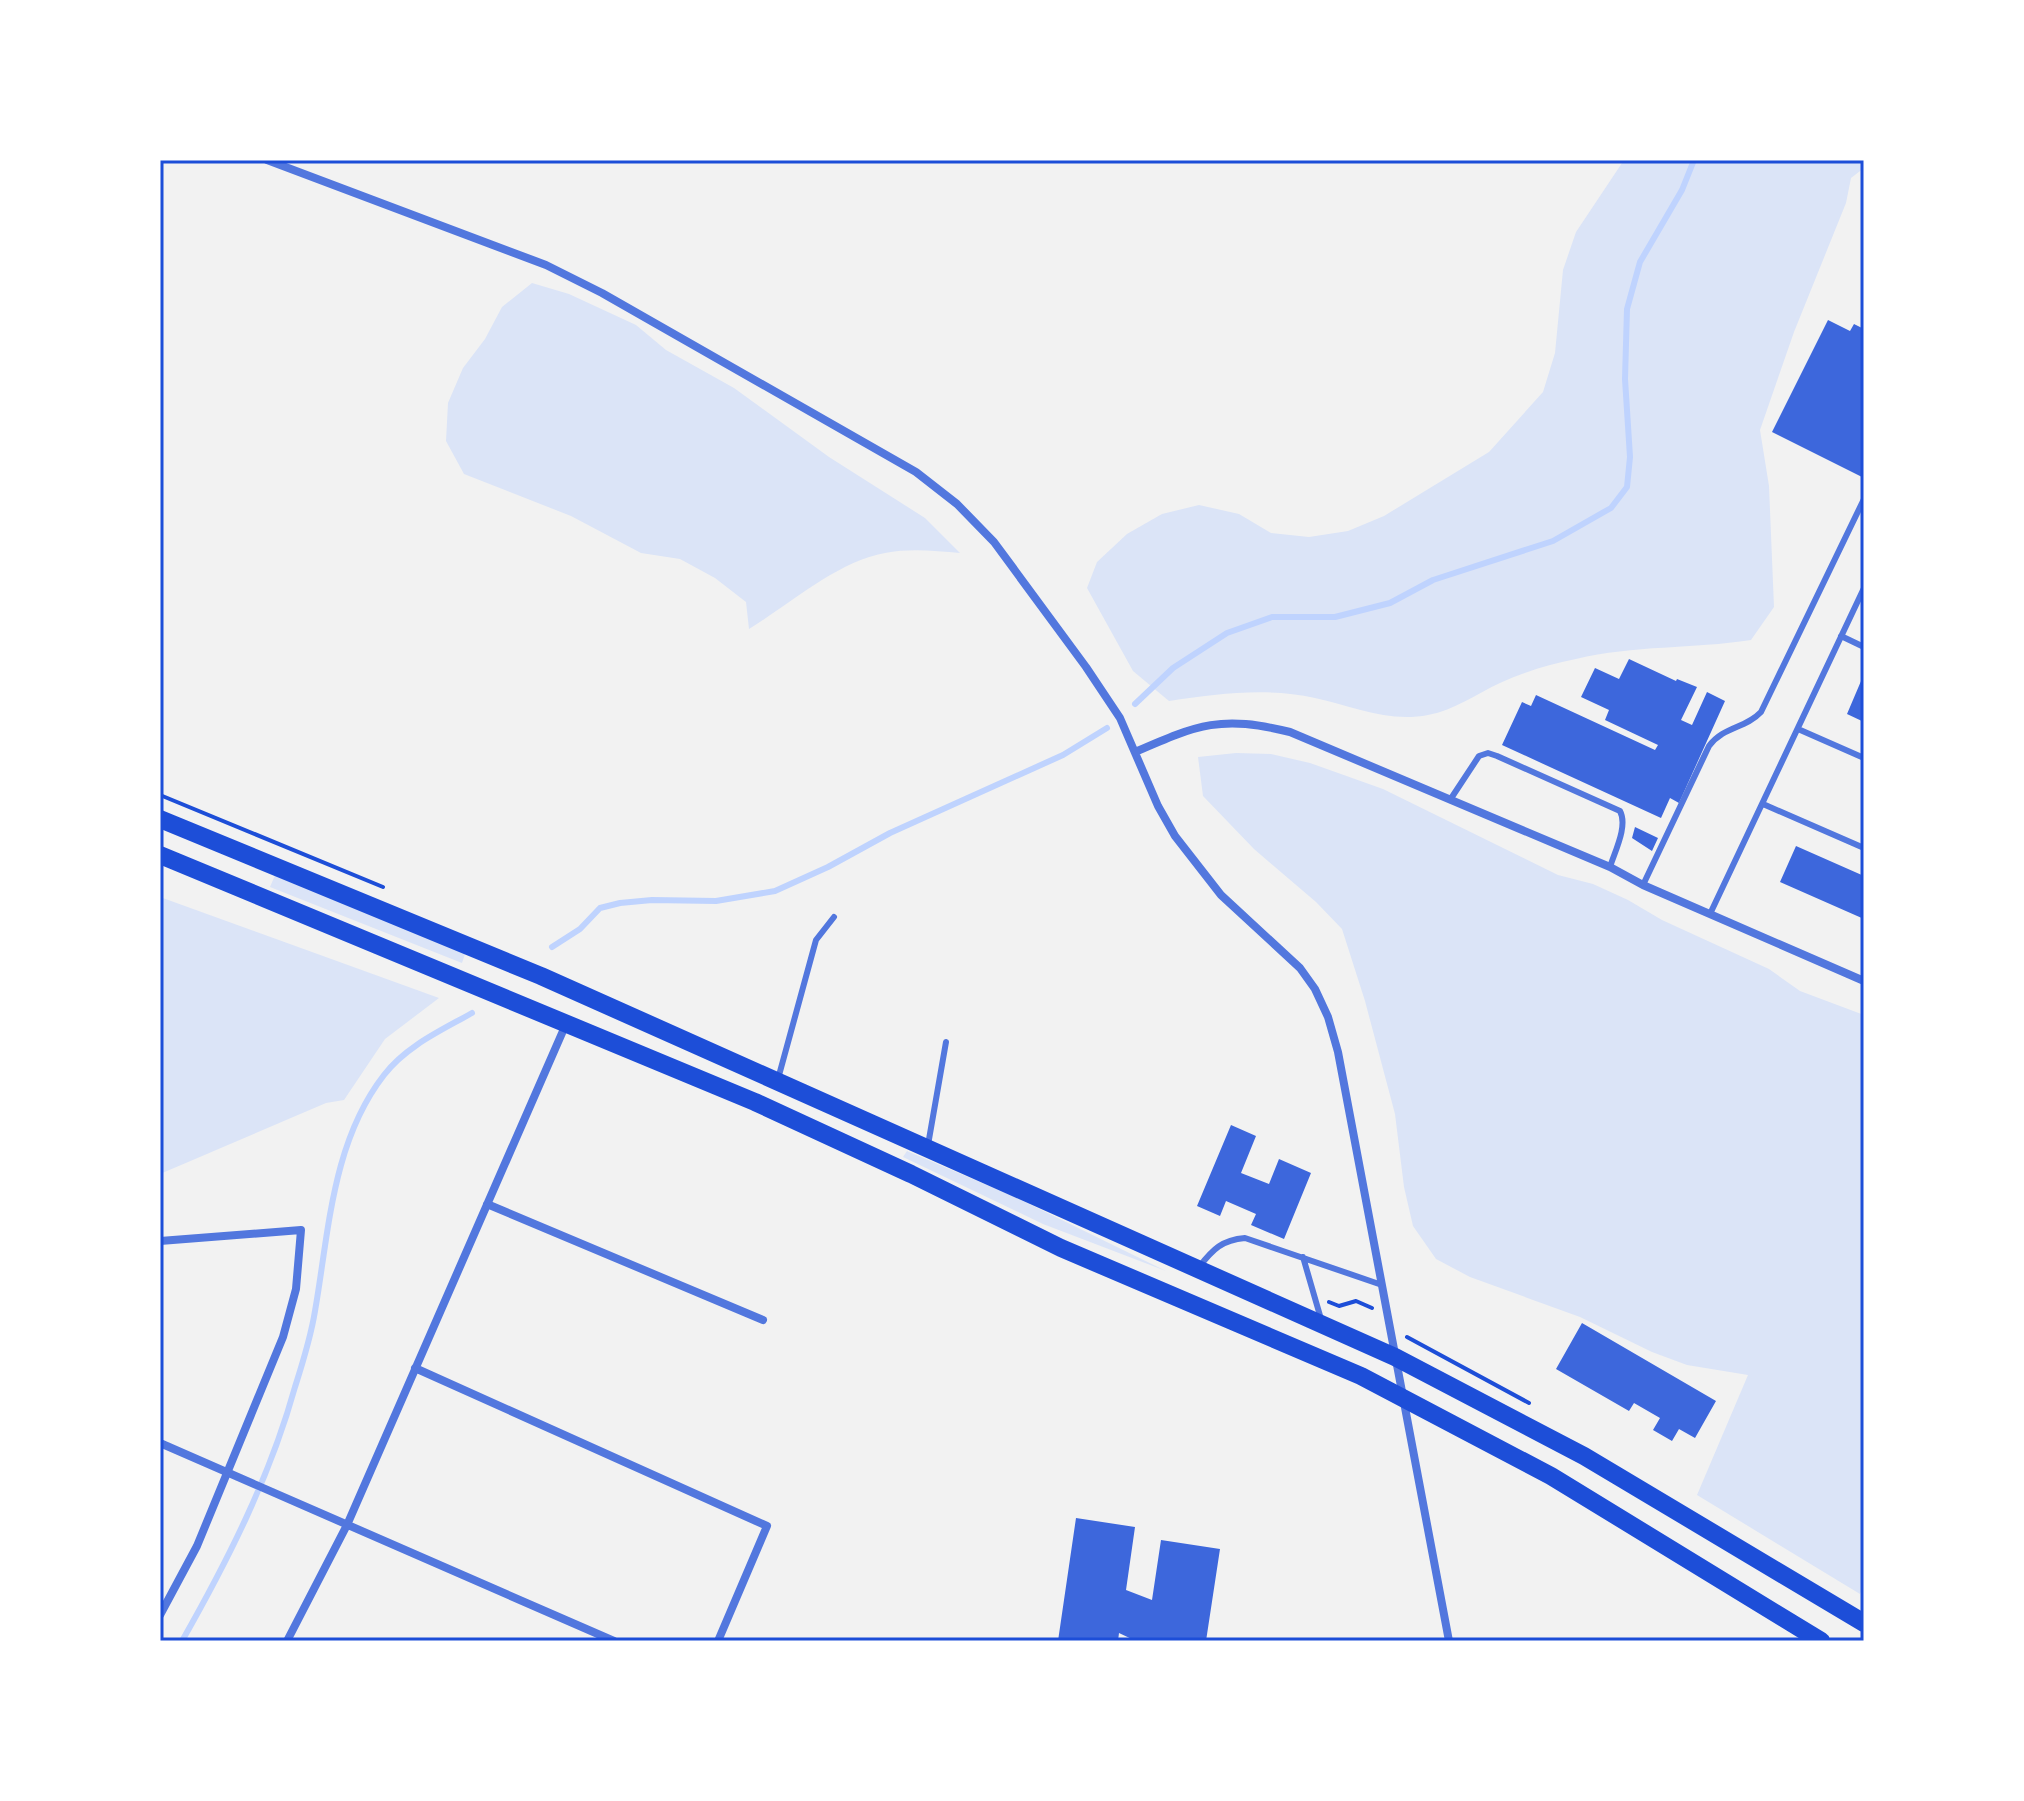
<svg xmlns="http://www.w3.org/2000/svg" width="2024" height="1801" font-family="'Libre Baskerville',serif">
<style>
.green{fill:#dbe4f7}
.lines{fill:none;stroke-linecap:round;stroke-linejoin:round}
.stream{stroke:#bfd3fe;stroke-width:6}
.building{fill:#3d67dc}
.path{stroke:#1d4ed8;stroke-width:4}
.service{stroke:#5277de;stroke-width:6}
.minor{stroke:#5277de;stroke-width:8}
.primary{stroke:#1d4ed8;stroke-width:18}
.neatline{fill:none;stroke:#1d4ed8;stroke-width:3}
</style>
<rect width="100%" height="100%" fill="#f2f2f2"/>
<path class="green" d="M1624,160H1864V168L1851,178L1846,203L1794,332L1760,430L1769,486L1774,607L1751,640C1693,649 1634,645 1576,659C1551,664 1523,672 1500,683C1476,694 1455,710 1428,715C1388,723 1353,706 1315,698C1266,687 1217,694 1169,701L1133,671L1087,588L1097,562L1127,534L1162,514L1199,505L1239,514L1271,533L1309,537L1348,531L1384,516L1489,452L1543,392L1555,353L1563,270L1576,232Z
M532,283L569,294L636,325L666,350L734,388L829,457L925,518L960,553C936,551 910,548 885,553C838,561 790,604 749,629L746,602L715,578L680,559L641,553L571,516L464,474L446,441L448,403L463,368L485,339L502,307Z
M1236,753L1271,754L1310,763L1383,789L1558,875L1593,884L1628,900L1662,920L1769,969L1800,991L1864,1015V1584L1860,1594L1697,1495L1748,1375L1687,1365L1652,1352L1580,1317L1470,1277L1436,1259L1413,1226L1404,1187L1395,1114L1365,1001L1342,929L1316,902L1254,849L1203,796L1198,757Z
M276,873L465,954L462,963L270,887Z
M160,897L439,998L385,1039L344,1100L326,1103L160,1174Z
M907,1151L1015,1197L1166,1271L1043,1224L903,1157Z"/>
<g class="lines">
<path class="stream" d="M1135,704L1173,668L1227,633L1272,617H1335L1390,603L1433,580L1553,541L1611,508L1627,487L1630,457L1625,379L1627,309L1640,262L1682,190L1694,160
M552,947L580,929L600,908L620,903L652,900L716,901L775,891L828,867L890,833L1063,755L1107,728
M182,1641C228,1560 270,1477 295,1387C303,1362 311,1336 315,1311C329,1231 332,1142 384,1075C406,1046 442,1030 472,1013"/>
</g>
<path class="building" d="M1828,320L1850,331L1854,324L1864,329V478L1772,432Z
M1629,659L1676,681L1677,679L1697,687L1681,720L1692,725L1707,692L1725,701L1679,803L1670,798L1661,818L1502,745L1522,702L1531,706L1536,695L1655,750L1658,745L1605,720L1609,710L1581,697L1595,668L1619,679Z
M1864,674V722L1847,714Z
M1635,827L1658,838L1652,851L1632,838Z
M1796,846L1864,876V919L1780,882Z
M1231,1125L1256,1136L1241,1173L1269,1184L1279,1159L1311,1173L1284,1239L1251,1225L1256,1214L1226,1201L1220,1216L1197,1206Z
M1582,1323L1716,1401L1695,1438L1679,1429L1672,1441L1653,1430L1660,1418L1634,1403L1629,1411L1556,1369Z
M1076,1518L1135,1527L1126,1590L1152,1600L1161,1540L1220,1549L1206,1641H1136L1119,1633L1118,1641H1058Z"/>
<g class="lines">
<path class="path" d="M160,795L383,887
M1329,1302L1339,1306L1356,1301L1372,1308
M1407,1337L1529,1403"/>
<path class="service" d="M1841,636L1864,647
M1798,729L1864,758
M1450,800L1479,756L1488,753L1497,756L1620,811C1628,826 1615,851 1610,867
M1763,804L1864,848
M1643,885L1709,746C1724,726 1745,729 1761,712L1864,499
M1710,914L1864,588
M778,1079L816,940L834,917
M928,1145L946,1042
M1303,1257L1321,1319
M1199,1267C1213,1249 1222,1240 1245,1238L1382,1285"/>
<path class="minor" d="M267,160L546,265L602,293L916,472L957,504L994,542L1086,667L1120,718L1158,806L1175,836L1221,895L1300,968L1315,989L1328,1017L1338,1052L1449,1641
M1135,752C1199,724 1221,715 1290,732L1610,867L1643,885L1864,981
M487,1204L763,1320
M160,1241L301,1230L296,1289L283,1337L197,1546L160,1615
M415,1368L767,1526L718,1641
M160,1443L614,1641
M287,1641L347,1525L566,1024"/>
<path class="primary" d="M160,819L541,976L1395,1357L1584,1456L1864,1623
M160,855L755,1102L911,1174L1061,1248L1361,1376L1551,1476L1821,1641"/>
</g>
<rect width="2024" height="1801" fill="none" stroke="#ffffff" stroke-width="324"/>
<rect x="162" y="162" width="1700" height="1477" class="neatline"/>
</svg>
